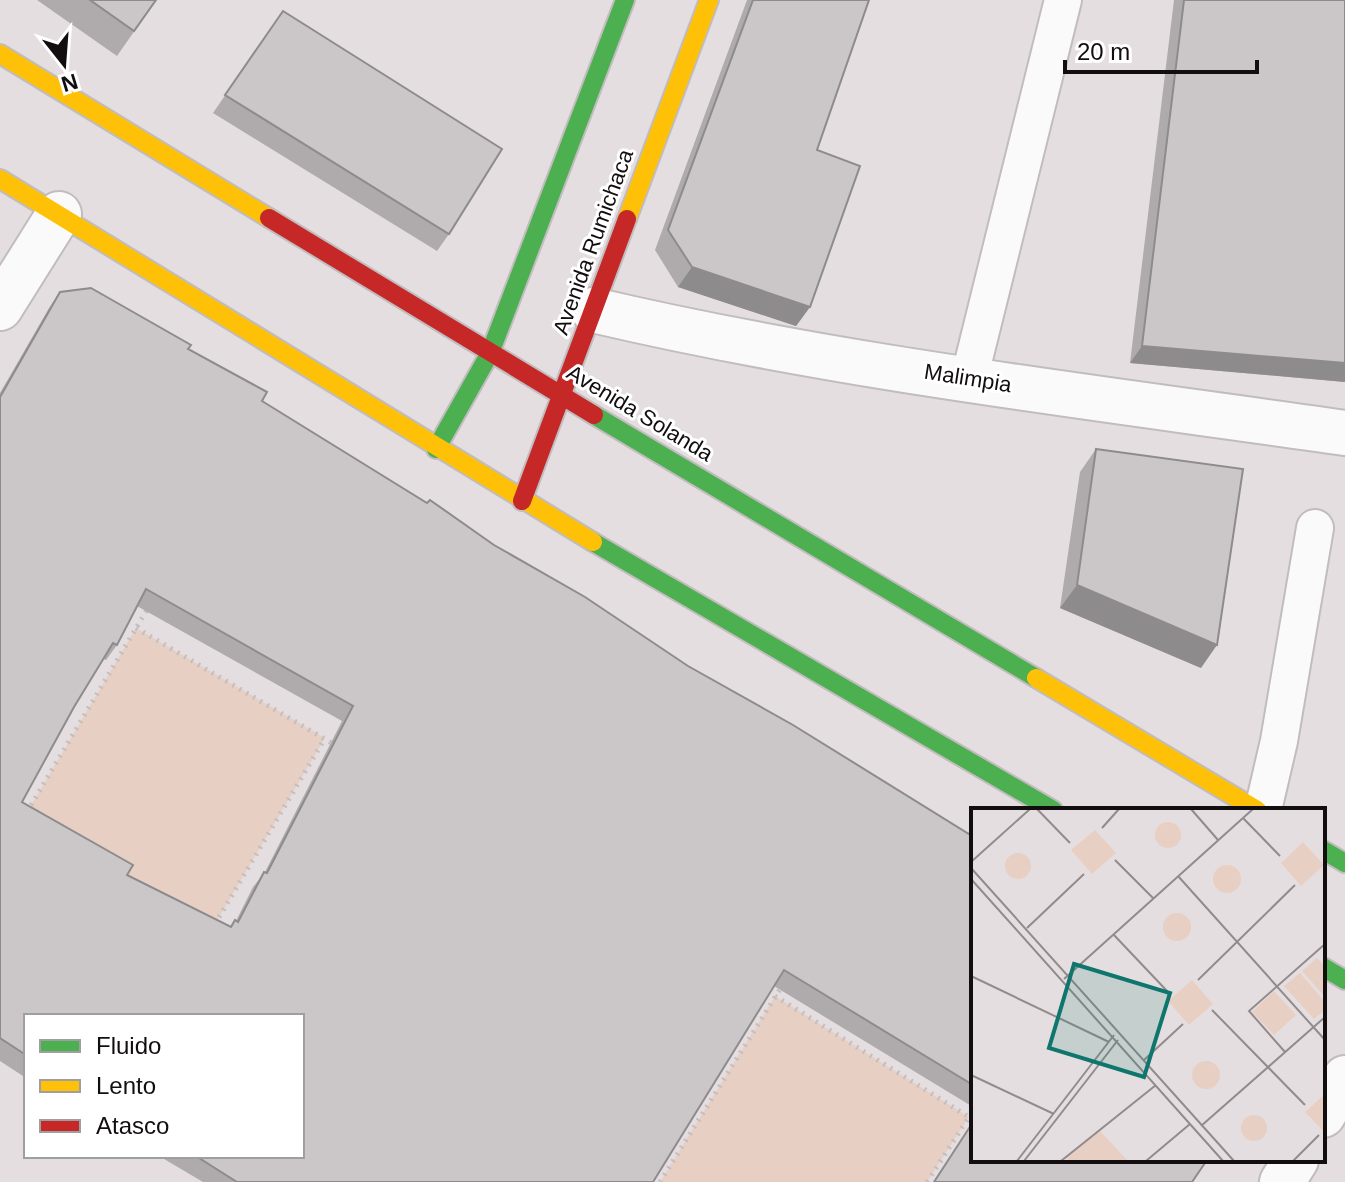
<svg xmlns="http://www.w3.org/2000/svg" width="1345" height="1182" font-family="Arial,sans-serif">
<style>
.grass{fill:#e8cfc3}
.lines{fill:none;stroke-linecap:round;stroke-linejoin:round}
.lane-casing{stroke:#c1bcbe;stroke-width:40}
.street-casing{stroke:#c1bcbe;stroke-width:48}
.fast-casing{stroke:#c1bcbe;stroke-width:22}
.slow-casing{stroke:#c1bcbe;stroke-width:22}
.jam-casing{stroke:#c1bcbe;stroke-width:22}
.path{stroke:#c1bfc0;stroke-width:5;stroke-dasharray:2 6;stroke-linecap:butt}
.lane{stroke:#fbfafa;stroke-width:36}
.street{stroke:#fbfafa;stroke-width:44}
.fast{stroke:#4caf50;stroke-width:18}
.slow{stroke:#ffc107;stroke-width:18}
.jam{stroke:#c62828;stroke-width:18}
.wall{fill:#afaaac;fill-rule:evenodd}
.shaded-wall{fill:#8e8b8c}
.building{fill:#cbc6c8;stroke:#8e8b8c;stroke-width:2;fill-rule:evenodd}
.labels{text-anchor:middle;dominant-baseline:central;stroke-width:6;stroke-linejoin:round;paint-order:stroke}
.street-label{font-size:22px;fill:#120e0f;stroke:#fff}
.inset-road{fill:none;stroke:#918b8c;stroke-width:2}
.view{fill:#0f766e;fill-opacity:0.15;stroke:#0f766e;stroke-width:4}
.inset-edge{fill:none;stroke:#120e0f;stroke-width:4}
</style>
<rect width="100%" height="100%" fill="#e5dee0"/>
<path class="grass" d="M136,628L325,738L211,931L20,824Z
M775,996L969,1117L927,1182H660Z"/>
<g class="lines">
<defs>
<path id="lane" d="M969,379L1063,0
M1263,810L1279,741L1315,528"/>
<path id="street" d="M0,308L59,214
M593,310C840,368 1094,397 1345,433
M1323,1115L1345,1078
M1282,1182L1296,1160"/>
<path id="fast" d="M594,415L1036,678
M436,449L490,353L625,0
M593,542L1053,810
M1323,850L1345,863
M1323,967L1345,980"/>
<path id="slow" d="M0,54L269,218
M0,179L593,542
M627,219L709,0
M1036,678L1257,810"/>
<path id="jam" d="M269,218L594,415
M522,501L627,219"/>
</defs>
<use href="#lane" class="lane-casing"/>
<use href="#street" class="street-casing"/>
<use href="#fast" class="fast-casing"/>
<use href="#slow" class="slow-casing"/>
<use href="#jam" class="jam-casing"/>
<path class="path" d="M136,628L335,745
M27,812L148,608
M215,924L325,738
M775,996L969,1117L927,1182
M660,1182L782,986"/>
<use href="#lane" class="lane"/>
<use href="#street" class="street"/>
<use href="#fast" class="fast"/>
<use href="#slow" class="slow"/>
<use href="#jam" class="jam"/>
</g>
<path class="wall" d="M37,0H156L117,56Z
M747,0H869L817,150L810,307L796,326L678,287L655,250Z
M1174,0H1345V382L1130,363Z
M283,11L449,234L437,251L213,113Z
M60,292L188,349L262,401L688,666L968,834L973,827V1107L774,986L653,1182H203L159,1156H302L26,1016V1078L0,1061V393L49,308ZM137,606L342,721L265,872L253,887L236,921L235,920L230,927L127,875L22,802L74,707L103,659L106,660L117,645Z
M1096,449L1201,668L1060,608L1080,472Z"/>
<path class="shaded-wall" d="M692,267L810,307L796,326L678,287Z
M1142,346L1345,363V382L1130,363Z
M1077,585L1217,645L1201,668L1060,608Z"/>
<path class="building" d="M90,0H156L134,31Z
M753,0H869L817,150L860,166L810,307L692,267L668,230Z
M1184,0H1345V363L1142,346Z
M283,11L502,149L449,234L225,95Z
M91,288L191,345L188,349L267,392L262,401L427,503L430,500L494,545L585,597L688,666L793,725L969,834L973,827V1085L784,970L653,1182H237L196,1156H302V1016H26V1055L0,1038V397L60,292ZM146,589L353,706L267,873L264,872L238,922L235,920L231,927L127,875L133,865L22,802L74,707L113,643L117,645Z
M1096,449L1243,469L1217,645L1077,585Z
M973,1122V1160H1207L1192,1182H934Z"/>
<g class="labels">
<g class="street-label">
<text transform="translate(593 242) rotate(-70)">Avenida Rumichaca</text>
<text transform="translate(968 378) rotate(9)">Malimpia</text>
<text transform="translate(640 413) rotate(31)">Avenida Solanda</text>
</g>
</g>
<g transform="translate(971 808)">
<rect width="354" height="354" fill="#e5dee0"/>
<path d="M184 27a13 13 0 1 1 26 0a13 13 0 1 1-26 0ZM34 58a13 13 0 1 1 26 0a13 13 0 1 1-26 0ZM346,150L354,159V189L331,163ZM303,183L325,207L303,227L281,204ZM221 267a14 14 0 1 1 28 0a14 14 0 1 1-28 0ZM270 320a13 13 0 1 1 26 0a13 13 0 1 1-26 0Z" fill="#e8cfc3"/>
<path d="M124,22L145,45L121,66L100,42ZM332,34L353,57L330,78L310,55ZM242 71a14 14 0 1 1 28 0a14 14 0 1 1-28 0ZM192 119a14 14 0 1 1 28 0a14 14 0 1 1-28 0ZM329,165L354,194V202L343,211L313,178ZM221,172L242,196L218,217L197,193ZM354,286V325L334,304ZM129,323L157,353H98L94,349Z" fill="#e8cfc3"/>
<path class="inset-road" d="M66,1L99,35M220,1L247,32M272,10L309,48M131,20L148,1M144,52L182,90M0,54L59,1M0,60L263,353M207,68L354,232M0,71L252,353M56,120L113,66M142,126L197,184M0,168L138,234M93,171L282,1M227,172L324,77M241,202L334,297M314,244L278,203L354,136M173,252L212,216M0,267L83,306M230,318L354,209M46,353L143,227M53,353L147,232M90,353L185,277M175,353L219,316M322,353L348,327"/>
<path class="view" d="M103,156L199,185L173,269L78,240Z"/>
<rect width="354" height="354" class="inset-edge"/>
</g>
<rect x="24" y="1014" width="280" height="144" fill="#ffffff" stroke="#a09f9f" stroke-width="2"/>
<rect x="40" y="1040" width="40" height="12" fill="#4caf50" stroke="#a09f9f" stroke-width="2"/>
<text x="96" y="1054" font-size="24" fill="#120e0f">Fluido</text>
<rect x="40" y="1080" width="40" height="12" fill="#ffc107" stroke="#a09f9f" stroke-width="2"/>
<text x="96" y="1094" font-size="24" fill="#120e0f">Lento</text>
<rect x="40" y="1120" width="40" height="12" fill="#c62828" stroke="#a09f9f" stroke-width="2"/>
<text x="96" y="1134" font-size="24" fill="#120e0f">Atasco</text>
<g transform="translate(64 64) rotate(163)" stroke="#ffffff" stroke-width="6" paint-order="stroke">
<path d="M0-6L14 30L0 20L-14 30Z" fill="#120e0f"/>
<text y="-12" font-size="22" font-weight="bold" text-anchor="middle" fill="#120e0f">N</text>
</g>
<path d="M1065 60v12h192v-12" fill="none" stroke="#120e0f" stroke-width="4"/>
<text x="1077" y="60" font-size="24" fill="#120e0f" stroke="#ffffff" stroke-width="6" paint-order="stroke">20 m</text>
</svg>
